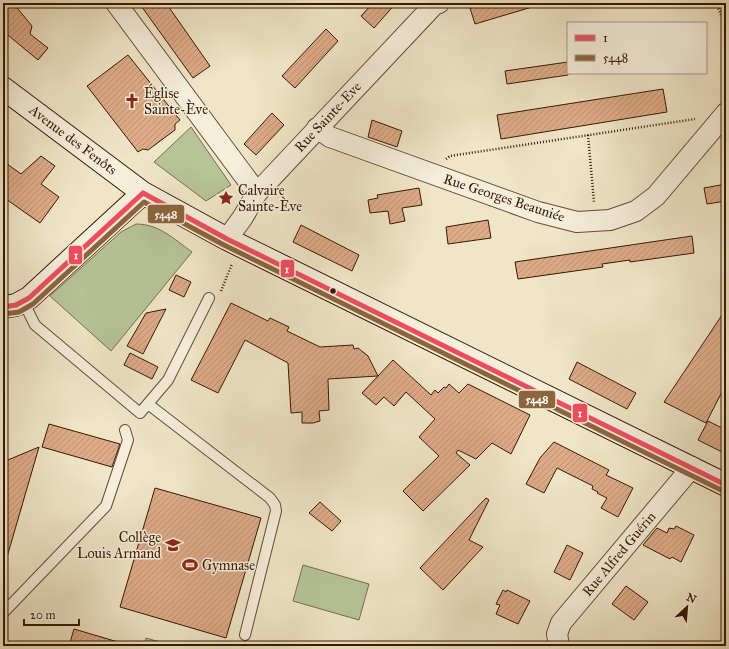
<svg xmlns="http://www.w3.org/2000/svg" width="729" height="649" font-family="'IM FELL Great Primer',serif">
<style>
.green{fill:#b6c598;stroke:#766e4e}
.building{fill:url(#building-hatch);stroke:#371803}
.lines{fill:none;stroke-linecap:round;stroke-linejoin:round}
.lane-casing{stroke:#654b34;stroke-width:12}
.street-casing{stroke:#654b34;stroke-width:22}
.secondary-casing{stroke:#371803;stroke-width:24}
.path{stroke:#371803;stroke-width:2.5;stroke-dasharray:1 2;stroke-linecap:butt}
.lane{stroke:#f5eedb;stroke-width:10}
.street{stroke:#f5eedb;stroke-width:20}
.secondary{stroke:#f5eedb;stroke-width:22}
.bus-1-casing{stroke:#f5eedb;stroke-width:8}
.bus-2-casing{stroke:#f5eedb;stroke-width:8}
.bus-1{stroke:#ef4d5e;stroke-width:5}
.bus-2{stroke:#8d653d;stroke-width:5}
.bus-dot{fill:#371803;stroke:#f5eedb;stroke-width:1.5}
.labels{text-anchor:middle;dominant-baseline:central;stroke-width:3;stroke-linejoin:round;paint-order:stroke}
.poi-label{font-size:14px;fill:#371803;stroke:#f5eedb;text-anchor:start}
.street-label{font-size:14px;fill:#371803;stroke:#f5eedb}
.line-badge{stroke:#f5eedb;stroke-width:1.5}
.badge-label{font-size:11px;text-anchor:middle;font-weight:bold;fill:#fff}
</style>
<defs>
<pattern id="building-hatch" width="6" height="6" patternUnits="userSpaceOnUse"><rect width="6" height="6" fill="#ddab86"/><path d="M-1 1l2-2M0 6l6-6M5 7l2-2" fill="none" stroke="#be9272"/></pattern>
</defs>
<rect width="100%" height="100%" fill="#efe5c7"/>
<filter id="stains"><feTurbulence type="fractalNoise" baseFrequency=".005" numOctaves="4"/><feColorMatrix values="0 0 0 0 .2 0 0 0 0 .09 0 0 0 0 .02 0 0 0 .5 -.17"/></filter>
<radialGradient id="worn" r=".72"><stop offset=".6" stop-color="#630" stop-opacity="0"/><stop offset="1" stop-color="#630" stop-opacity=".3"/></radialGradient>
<path class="green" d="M191,127L231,185L206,201L154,162Z
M136,224C159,224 174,239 192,252L111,351L50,296L121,232Z
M303,565L369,584L359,620L293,601Z
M146,638L174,646H144Z"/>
<path class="building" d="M3,3H13L32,26L30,34L48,48L38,60L3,31Z
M139,3H166L210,66L193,78Z
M373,3H396L374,28L361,16Z
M486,3H532V7L475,24L470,8Z
M326,29L338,41L295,88L282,76Z
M128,55L180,120L175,124V130L148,150L143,149L138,152L87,86Z
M568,62V75L507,84L505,71Z
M663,89L667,112L501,139L497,115Z
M272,113L284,125L256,155L244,144Z
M372,120L402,131L397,147L368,137Z
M41,156L55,166L41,184L59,197L40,223L3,197V161L21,174Z
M726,184V201L707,204L704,188Z
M419,188L422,205L402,208L405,221L390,224L388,211L370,213L368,200L378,198L377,195Z
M488,220L491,238L448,244L446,227Z
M301,225L359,255L352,271L293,242Z
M692,236L694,253L630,262V260L602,264L603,267L518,279L515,262Z
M176,275L191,282L184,297L169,290Z
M231,303L268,321L270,318L289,327L287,331L320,347L353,345L354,349L358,348L368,356L378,376L393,360L431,395L435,390L438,393L444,387L446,388L449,384L459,393L468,384L530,415L511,454L492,443L476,459L458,450L456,453L470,465L423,511L403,491L439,456L419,437L435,419L406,392L394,406L384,397L376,405L362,393L378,376L328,379L329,410L319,411L320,421L313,423H302V412L291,413L288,363L245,340L218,393L191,380Z
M166,309L143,354L127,346L146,313Z
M726,309V384L706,423L664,402Z
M130,353L158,367L152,379L124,365Z
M577,362L636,393L627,409L569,379Z
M708,421L726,430V454L698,440Z
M49,424L120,444L112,467L42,447Z
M554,442L609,470L606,475L633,488L618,517L601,508L607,498L597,493L598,492L592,489L593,486L557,468L544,493L526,484L540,458Z
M39,447L7,557L3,556V462Z
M155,488L261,518L226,638L120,607Z
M486,498L489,500L469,540L483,547L443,590L420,568Z
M320,502L341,521L332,531L309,513Z
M676,526L694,535L681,562L672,557L670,559L643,545L657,528L667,533L669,528L674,529Z
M567,545L583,553L570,580L554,572Z
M626,586L648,602L634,620L612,604Z
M503,590L506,592L507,590L530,601L518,624L496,614L500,605L496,604Z
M74,629L118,642L117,646H69Z"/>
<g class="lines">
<defs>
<path id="lane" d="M23,301L35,325L140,413L168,380L209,298
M148,404L270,498L275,505L276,511L245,635
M3,613L106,506L128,440L125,430"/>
<path id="street" d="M116,3L257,193
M317,128L330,137L538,212L577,222L610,220L636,211L656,196L726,113
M227,239L243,217L257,193L434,5L439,3
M559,646L557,634L561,623L692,467"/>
<path id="secondary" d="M3,88L143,193L227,239L726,485
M3,307L16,305L29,298L143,193"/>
</defs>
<use href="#lane" class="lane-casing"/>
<use href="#street" class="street-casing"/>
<use href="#secondary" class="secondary-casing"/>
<path class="path" d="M716,3L726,27
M588,135L594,202
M446,159L450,156L695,119
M221,291L232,264"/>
<use href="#lane" class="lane"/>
<use href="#street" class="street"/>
<use href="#secondary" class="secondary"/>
<defs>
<path id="bus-1" d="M143,193L227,239L726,485
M3,307L16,305L29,298L143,193"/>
<path id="bus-2" d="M4,314L19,312L33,304L144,202L224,245L723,491"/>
</defs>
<use href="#bus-1" class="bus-1-casing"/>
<use href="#bus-2" class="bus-2-casing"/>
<use href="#bus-1" class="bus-1"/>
<use href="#bus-2" class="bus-2"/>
</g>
<defs>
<symbol id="church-bare" viewBox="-9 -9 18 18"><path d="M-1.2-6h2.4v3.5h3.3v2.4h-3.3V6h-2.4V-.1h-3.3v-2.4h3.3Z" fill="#8f2418" stroke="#f5eedb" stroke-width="2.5" paint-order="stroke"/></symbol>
<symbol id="sight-bare" viewBox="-9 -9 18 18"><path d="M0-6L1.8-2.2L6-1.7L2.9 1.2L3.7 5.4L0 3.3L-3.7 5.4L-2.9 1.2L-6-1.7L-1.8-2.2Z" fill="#8f2418" stroke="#f5eedb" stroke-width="2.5" paint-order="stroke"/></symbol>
<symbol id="school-bare" viewBox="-9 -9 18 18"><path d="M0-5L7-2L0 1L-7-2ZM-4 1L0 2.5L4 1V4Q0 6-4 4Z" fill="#8f2418" stroke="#f5eedb" stroke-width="2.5" paint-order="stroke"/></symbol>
<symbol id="stadium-bare" viewBox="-9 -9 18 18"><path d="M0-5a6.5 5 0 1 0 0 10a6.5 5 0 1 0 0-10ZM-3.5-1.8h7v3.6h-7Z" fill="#8f2418" stroke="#f5eedb" stroke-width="2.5" paint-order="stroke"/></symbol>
</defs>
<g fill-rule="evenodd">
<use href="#church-bare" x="121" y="90" width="22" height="22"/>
<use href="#sight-bare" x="215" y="187" width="22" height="22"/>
<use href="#school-bare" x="162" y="534" width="22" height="22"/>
<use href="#stadium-bare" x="179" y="554" width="22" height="22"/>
</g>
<circle class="bus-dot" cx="333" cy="291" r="3.5"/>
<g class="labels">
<g class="poi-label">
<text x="144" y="93">Église<tspan x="144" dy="16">Sainte-Ève</tspan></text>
<text x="238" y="190">Calvaire<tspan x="238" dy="16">Sainte-Ève</tspan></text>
<text x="161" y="537" text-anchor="end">Collège<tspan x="161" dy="16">Louis Armand</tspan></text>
<text x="202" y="565">Gymnase</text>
</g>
<g class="street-label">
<text transform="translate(328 117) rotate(-47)">Rue Sainte-Eve</text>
<text transform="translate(73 140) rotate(37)">Avenue des Fenôts</text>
<text transform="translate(504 198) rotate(18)">Rue Georges Beauniée</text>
<text transform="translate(619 554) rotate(-50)">Rue Alfred Guérin</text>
</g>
</g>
<g class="line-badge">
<rect x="147" y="204" width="38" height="20" rx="4" fill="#8d653d"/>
<rect x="68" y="245" width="15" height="20" rx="4" fill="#ef4d5e"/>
<rect x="280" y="259" width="15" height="19" rx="4" fill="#ef4d5e"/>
<rect x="518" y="390" width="38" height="19" rx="4" fill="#8d653d"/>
<rect x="572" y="403" width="16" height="20" rx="4" fill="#ef4d5e"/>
</g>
<g class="badge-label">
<text x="166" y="218">5448</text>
<text x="76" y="259">1</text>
<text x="287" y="273">1</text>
<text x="537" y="403">5448</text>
<text x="580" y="417">1</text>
</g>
<rect width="729" height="649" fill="none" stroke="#efe5c7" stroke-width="16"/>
<rect x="4" y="4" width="721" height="641" fill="none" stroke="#371803" stroke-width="2"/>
<rect x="8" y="8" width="713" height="633" fill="none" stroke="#371803"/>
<rect x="567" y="22" width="140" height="52" fill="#f5eedb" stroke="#a99885"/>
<rect x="575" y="35" width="20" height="6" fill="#ef4d5e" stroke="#a99885"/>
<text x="603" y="42" font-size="12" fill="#371803">1</text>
<rect x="575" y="55" width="20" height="6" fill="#8d653d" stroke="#a99885"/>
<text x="603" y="62" font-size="12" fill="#371803">5448</text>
<g transform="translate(687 607) rotate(26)" stroke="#f5eedb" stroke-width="3" paint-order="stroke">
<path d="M0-3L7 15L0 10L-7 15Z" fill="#371803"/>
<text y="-6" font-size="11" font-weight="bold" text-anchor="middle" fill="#371803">N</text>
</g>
<path d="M24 619v6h55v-6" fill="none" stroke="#371803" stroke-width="2"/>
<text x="30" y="619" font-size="12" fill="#371803" stroke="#f5eedb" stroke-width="3" paint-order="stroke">20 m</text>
<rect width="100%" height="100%" filter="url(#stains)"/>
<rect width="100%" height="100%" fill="url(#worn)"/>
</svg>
